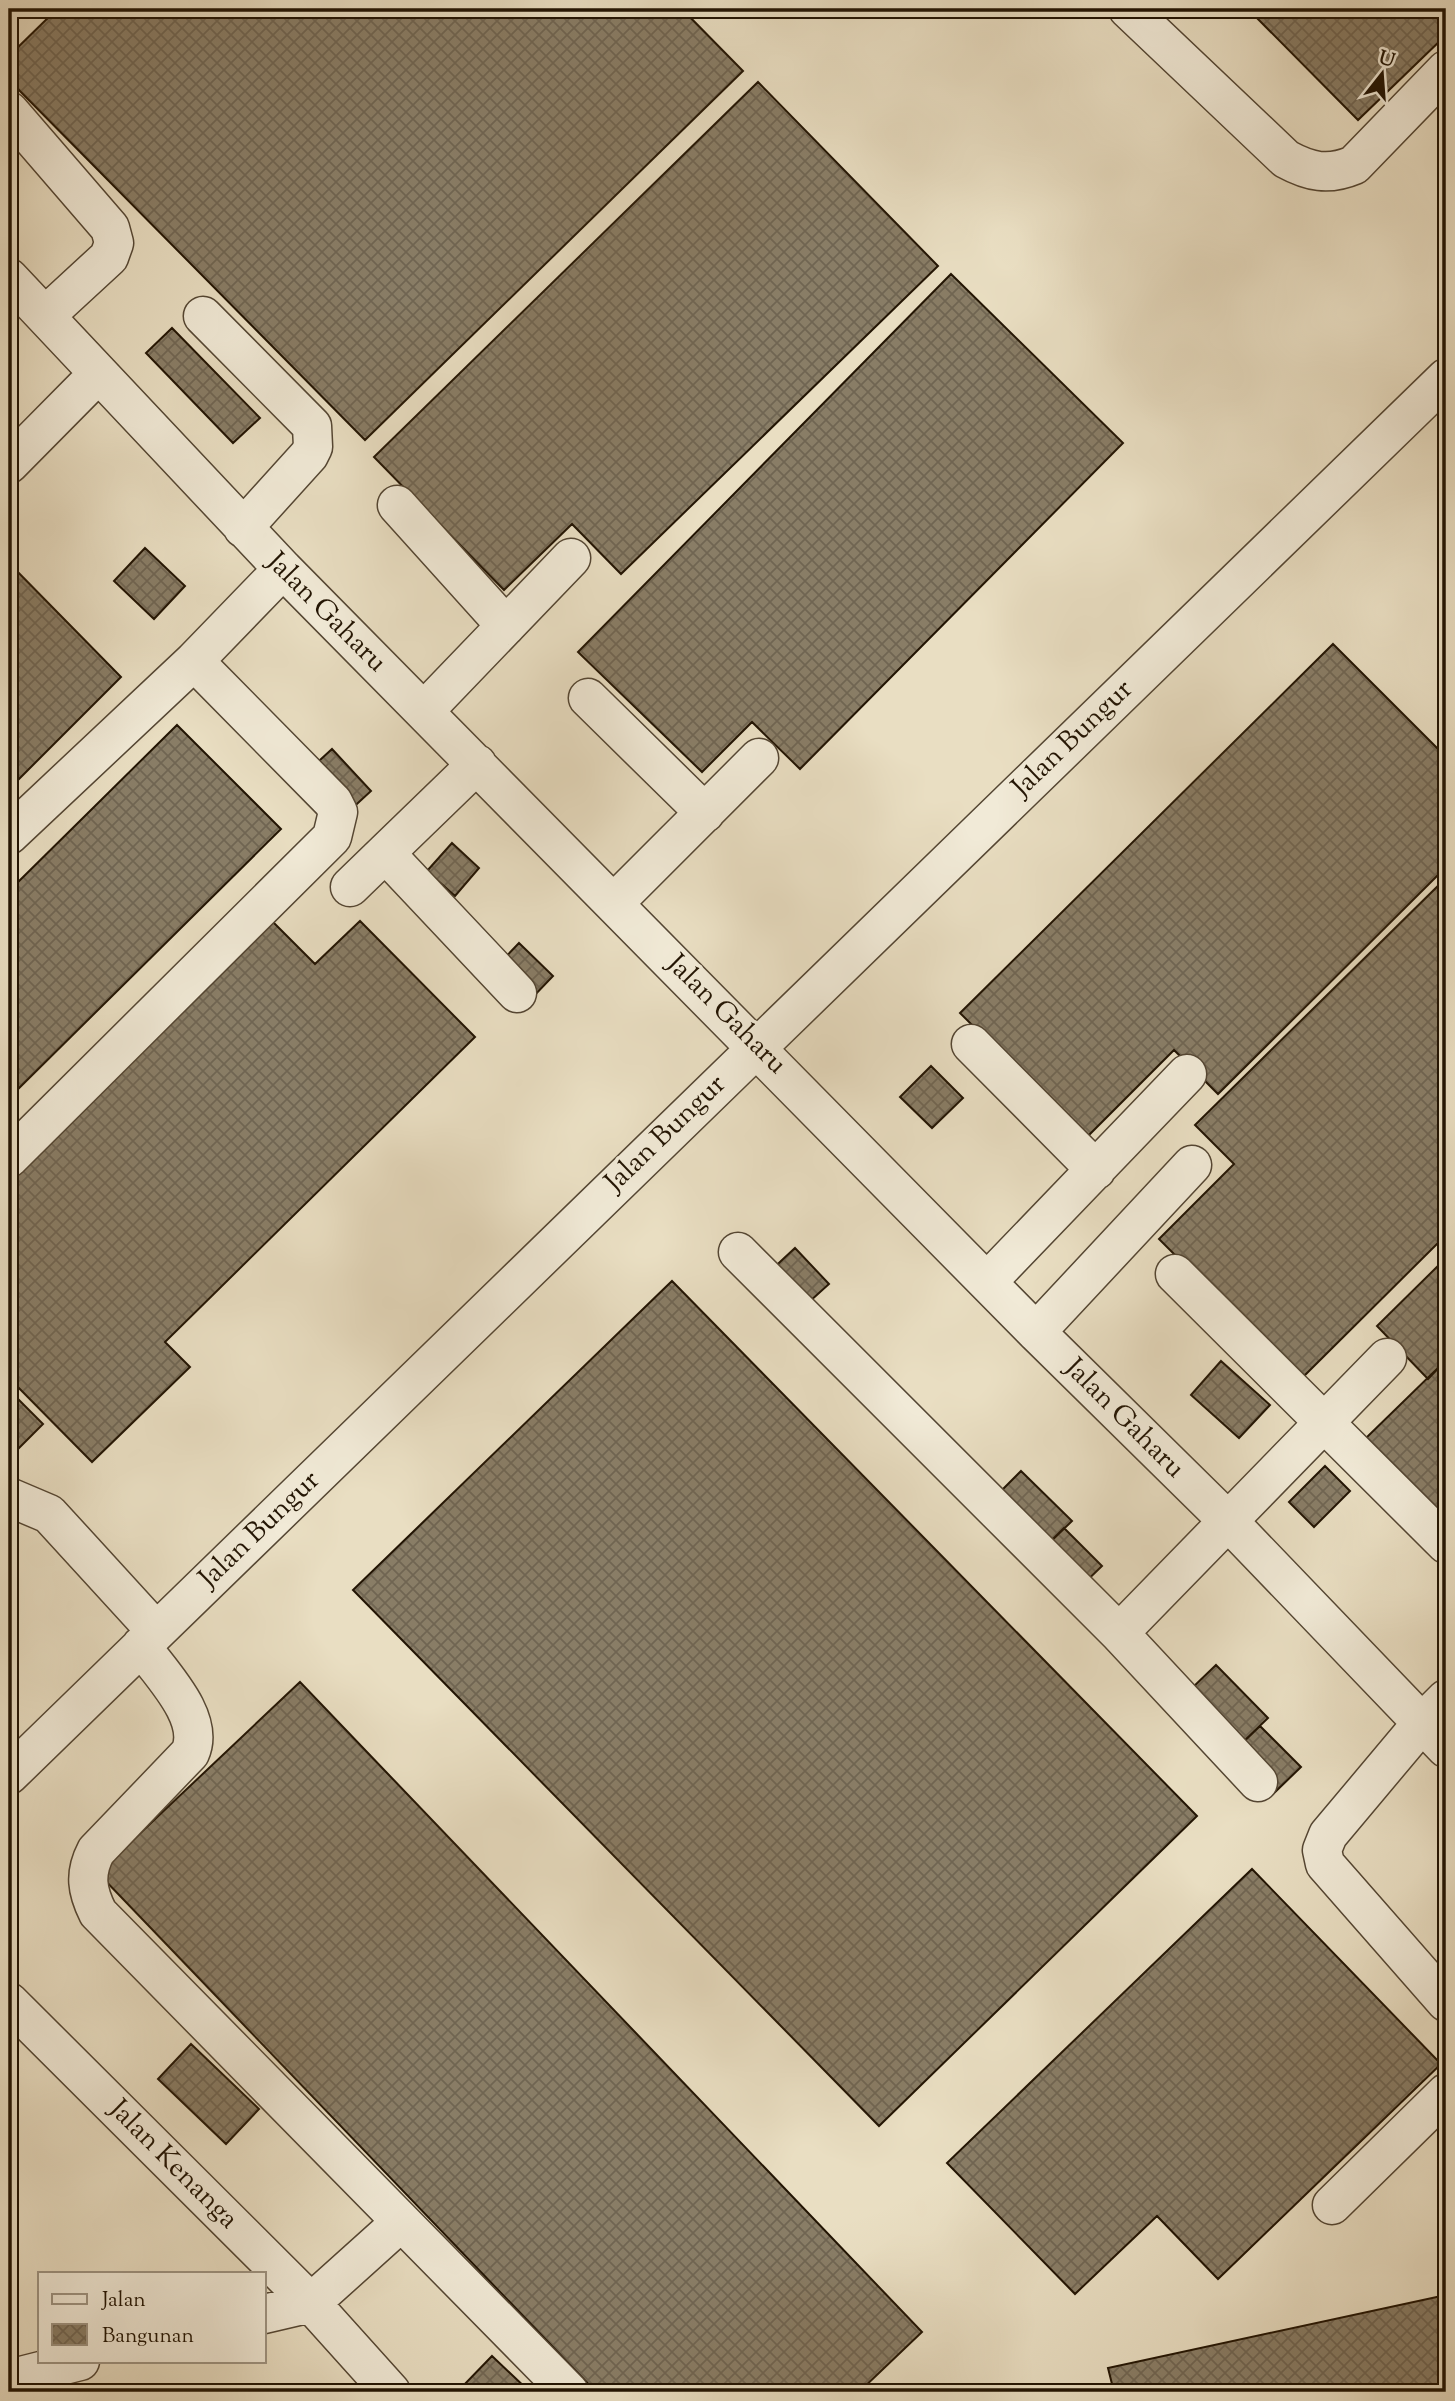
<svg xmlns="http://www.w3.org/2000/svg" width="1455" height="2401" font-family="'Sorts Mill Goudy',serif">
<style>
.building{fill:url(#building-cross-hatch);stroke:#221403;stroke-width:2}
.lines{fill:none;stroke-linecap:round;stroke-linejoin:round}
.minor-casing{stroke:#544633;stroke-width:41}
.minor{stroke:#f1ead7;stroke-width:38}
.labels{text-anchor:middle;dominant-baseline:central;stroke-width:7;stroke-linejoin:round;paint-order:stroke}
.street-label{font-size:28px;fill:#221403;stroke:#f1ead7}
</style>
<defs>
<pattern id="building-cross-hatch" width="8" height="8" patternUnits="userSpaceOnUse" patternTransform="scale(1.75)"><rect width="8" height="8" fill="#897d66"/><path d="M0 0l8 8M0 8l8-8" fill="none" stroke="#706552"/></pattern>
</defs>
<rect width="100%" height="100%" fill="#e9dec2"/>
<filter id="stains"><feTurbulence type="fractalNoise" baseFrequency=".00286" numOctaves="4"/><feColorMatrix values="0 0 0 0 .2 0 0 0 0 .09 0 0 0 0 .02 0 0 0 .5 -.17"/></filter>
<radialGradient id="worn" r=".72"><stop offset=".6" stop-color="#630" stop-opacity="0"/><stop offset="1" stop-color="#630" stop-opacity=".3"/></radialGradient>
<path class="building" d="M57,9H682L743,71L365,440L9,80V56Z
M1248,9H1446V35L1358,120Z
M758,82L938,266L621,574L572,524L504,590L374,457Z
M951,274L1123,443L800,769L752,722L702,772L578,652Z
M172,328L260,418L233,443L146,353Z
M145,548L185,586L154,619L114,581Z
M9,563L121,677L9,789Z
M1333,644L1446,757V867L1218,1094L1174,1050L1086,1138L960,1013Z
M177,725L281,829L9,1098V891Z
M332,749L371,791L347,813L307,772Z
M452,843L479,868L455,896L427,871Z
M1446,878V1235L1300,1380L1159,1239L1234,1164L1195,1125Z
M272,921L315,964L360,921L475,1037L165,1342L190,1367L92,1462L9,1378V1179Z
M519,943L553,976L529,1001L495,968Z
M931,1066L963,1098L932,1128L900,1097Z
M795,1248L829,1284L799,1311L766,1275Z
M1446,1258V1360L1428,1379L1377,1326Z
M672,1281L1197,1816L879,2126L353,1590Z
M1446,1360V1519L1366,1438Z
M1221,1361L1270,1405L1239,1438L1191,1395Z
M9,1390L43,1424L9,1458Z
M1325,1466L1350,1491L1314,1527L1289,1502Z
M1021,1471L1072,1521L1045,1547L995,1497Z
M1064,1528L1102,1566L1077,1590L1039,1553Z
M1216,1665L1268,1718L1242,1743L1190,1690Z
M300,1682L922,2332L859,2392H596L98,1873Z
M1260,1726L1301,1767L1273,1794L1232,1753Z
M1252,1869L1441,2064L1218,2279L1157,2216L1075,2294L947,2163Z
M191,2044L259,2109L226,2144L158,2079Z
M1446,2295V2392H1114L1108,2368Z
M492,2356L530,2392L459,2390Z"/>
<g class="lines">
<defs>
<path id="minor" d="M1128,9L1286,159C1310,172 1328,176 1354,165L1446,70
M9,111L110,228L114,243L109,257L45,316
M9,278L283,569L1036,1332L1227,1520L1446,1748
M203,316L312,426L313,447L309,455L243,528
M9,464L98,374
M397,505L506,626
M588,698L705,813
M424,711L571,558
M9,835L194,661L283,569
M386,854L517,993
M350,887L477,764
M614,903L759,758
M971,1044L1096,1170
M9,1158L332,837L338,812L333,802L194,661
M738,1252L1119,1633L1258,1782
M1175,1274L1446,1544
M987,1282L1187,1074
M1036,1332L1192,1165
M9,1497L49,1514L156,1631
M1119,1633L1387,1358
M141,1646C161,1674 206,1718 190,1753L96,1851C84,1874 87,1891 98,1913L569,2392
M1446,1699L1422,1723L1328,1835L1322,1850L1325,1864L1446,2002
M9,1775L1446,378
M9,2002L311,2303L391,2392
M1332,2205L1446,2093
M264,2314L311,2303L401,2222
M9,2379L80,2361"/>
</defs>
<use href="#minor" class="minor-casing"/>
<use href="#minor" class="minor"/>
</g>
<g class="labels">
<g class="street-label">
<text transform="translate(326 613) rotate(45)">Jalan Gaharu</text>
<text transform="translate(1073 739) rotate(-44)">Jalan Bungur</text>
<text transform="translate(726 1015) rotate(45)">Jalan Gaharu</text>
<text transform="translate(666 1134) rotate(-44)">Jalan Bungur</text>
<text transform="translate(1124 1419) rotate(45)">Jalan Gaharu</text>
<text transform="translate(260 1530) rotate(-44)">Jalan Bungur</text>
<text transform="translate(173 2165) rotate(45)">Jalan Kenanga</text>
</g>
</g>
<rect width="1455" height="2401" fill="none" stroke="#e9dec2" stroke-width="35"/>
<rect x="10" y="10" width="1434" height="2380" fill="none" stroke="#221403" stroke-width="3.5"/>
<rect x="18" y="18" width="1420" height="2366" fill="none" stroke="#221403" stroke-width="2"/>
<rect x="38" y="2272" width="228" height="91" fill="#f1ead7" stroke="#9e9482" stroke-width="2"/>
<rect x="52" y="2294" width="35" height="10" fill="#f1ead7" stroke="#9e9482" stroke-width="2"/>
<text x="102" y="2306" font-size="21" fill="#221403">Jalan</text>
<rect x="52" y="2324" width="35" height="21" fill="url(#building-cross-hatch)" stroke="#9e9482" stroke-width="2"/>
<text x="102" y="2342" font-size="21" fill="#221403">Bangunan</text>
<g transform="translate(1382 74) rotate(17)" stroke="#f1ead7" stroke-width="5" paint-order="stroke">
<path d="M0-5L12 26L0 18L-12 26Z" fill="#221403"/>
<text y="-10" font-size="19" font-weight="bold" text-anchor="middle" fill="#221403">U</text>
</g>
<rect width="100%" height="100%" filter="url(#stains)"/>
<rect width="100%" height="100%" fill="url(#worn)"/>
</svg>
